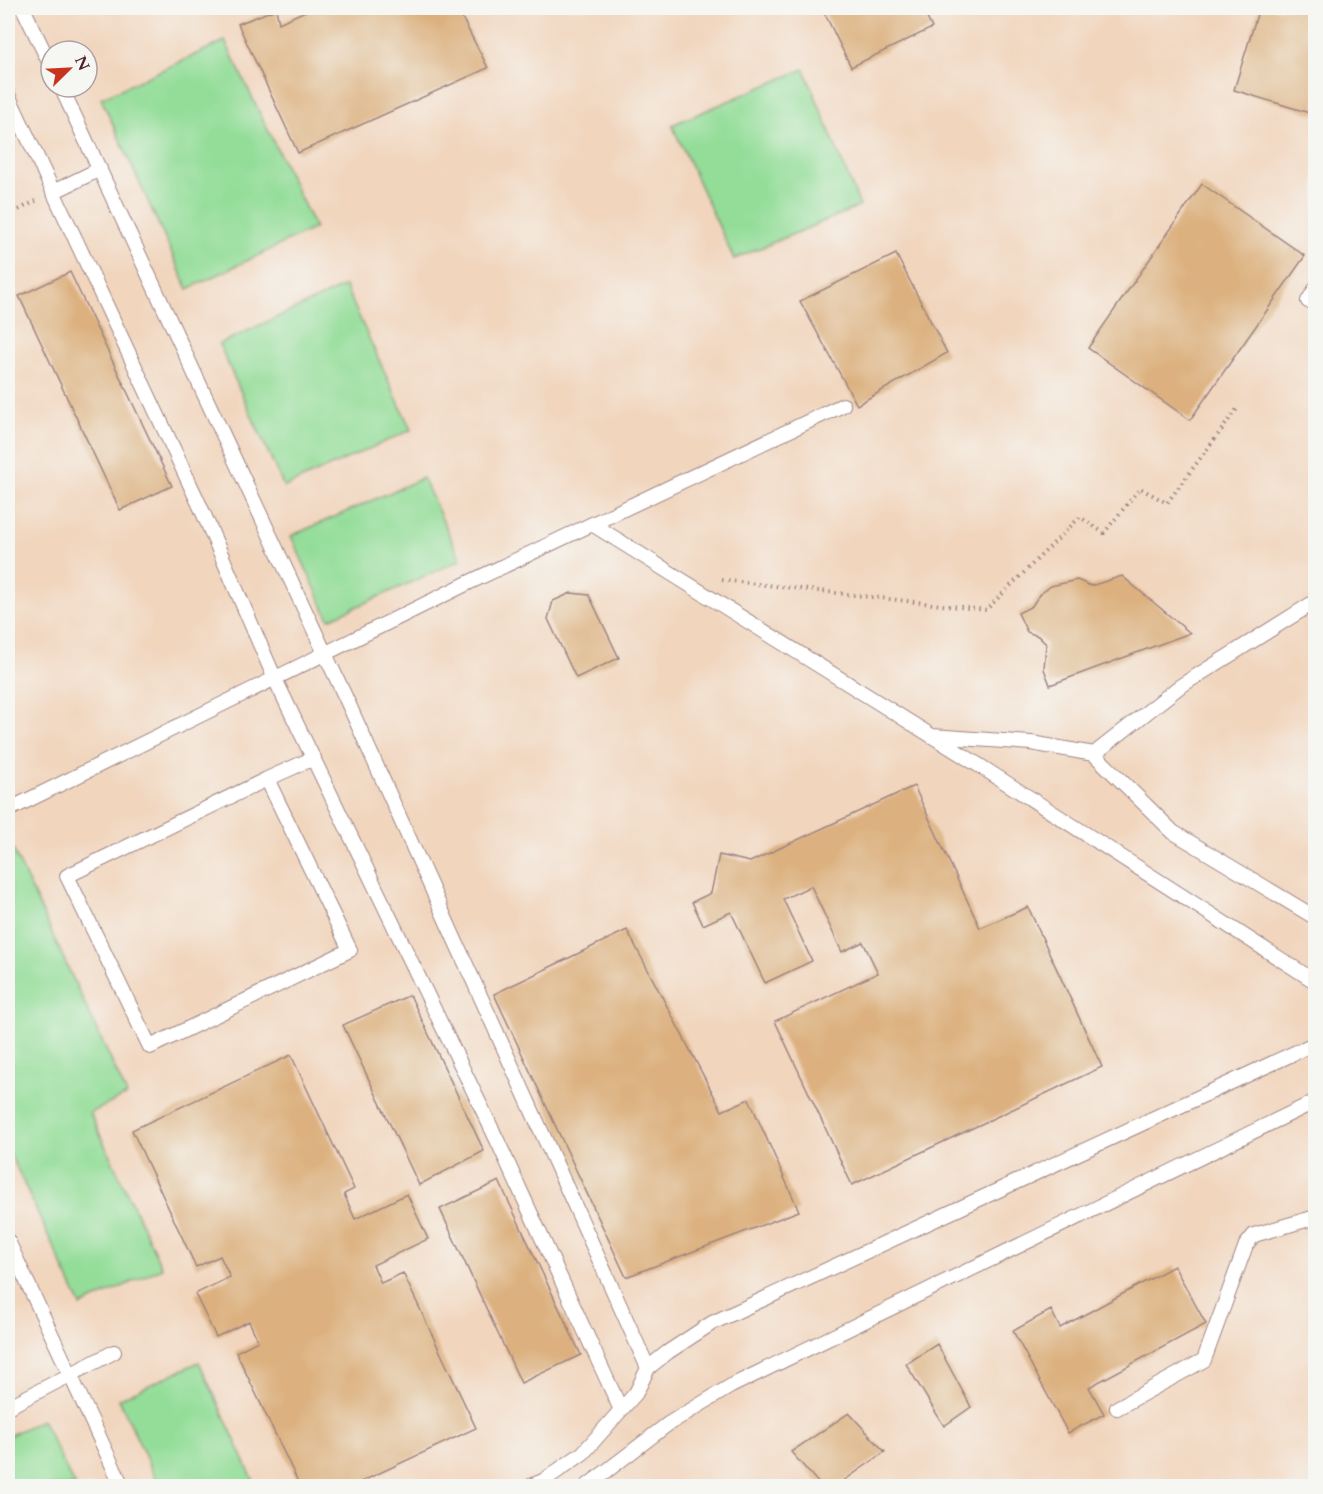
<svg xmlns="http://www.w3.org/2000/svg" width="1323" height="1494" font-family="Cardo,serif">
<style>
.built{fill:#f1d5bd;fill-rule:evenodd}
.green{fill:#93dd98;stroke:#6e7e62;stroke-width:1.5}
.building{fill:#dcb17f}
.lines{fill:none;stroke-linecap:round;stroke-linejoin:round}
.lane-casing{stroke:#9e8482;stroke-width:16}
.path{stroke:#9e8482;stroke-width:4;stroke-dasharray:1.5 4.5;stroke-linecap:butt}
.lane{stroke:#fff;stroke-width:14}
</style>
<rect width="100%" height="100%" fill="#f6f6f2"/>
<filter id="ink" filterUnits="userSpaceOnUse"><feTurbulence type="fractalNoise" baseFrequency=".0167" numOctaves="2"/><feDisplacementMap in="SourceGraphic" scale="12" xChannelSelector="R" yChannelSelector="G"/><feConvolveMatrix kernelMatrix="1 2 1 2 8 2 1 2 1" color-interpolation-filters="sRGB"/></filter>
<filter id="wash" filterUnits="userSpaceOnUse"><feTurbulence type="fractalNoise" baseFrequency=".008" numOctaves="4" result="noise"/><feDisplacementMap in="SourceGraphic" scale="24" xChannelSelector="R" yChannelSelector="G"/><feGaussianBlur stdDeviation="1.35" result="paint"/><feColorMatrix in="noise" values="0 0 0 0 0 0 0 0 0 0 0 0 0 0 0 0 0 1.4 0 .05"/><feComposite in="paint" operator="in"/></filter>
<g filter="url(#wash)">
<rect width="100%" height="100%" fill="#f3eada"/>
<path class="built" d="M8,8H1315V1486H8ZM51,51H87V87H51Z"/>
<path class="green" d="M225,41L315,228L188,289L101,98Z
M804,69L860,206L734,259L672,125Z
M345,286L411,430L284,487L219,344Z
M423,478L461,560L329,619L291,536Z
M10,843L127,1095L90,1113L162,1268L81,1306L8,1149V844Z
M199,1362L256,1486H159L119,1399Z
M42,1420L75,1486H8V1436Z"/>
<g id="blocks">
<path class="building" d="M312,8H457L488,68L298,153L238,24L276,9L279,23Z
M822,8H922L932,28L851,67Z
M1259,8H1316V115L1234,90Z
M1202,184L1305,256L1190,420L1088,348Z
M896,254L947,353L857,405L800,301Z
M70,272L172,486L120,510L19,296Z
M1122,576L1190,633L1050,685L1044,669L1046,644L1038,636L1027,632L1018,613L1032,606L1039,595L1051,586L1077,580L1091,586Z
M571,593L589,595L619,658L576,678L548,619L553,601Z
M914,786L980,928L1028,907L1102,1067L852,1185L775,1021L878,973L863,942L842,952L811,886L783,899L812,961L765,983L731,912L703,925L692,902L711,893L719,855L750,862Z
M627,930L722,1111L749,1099L799,1211L626,1277L494,994Z
M410,995L484,1151L419,1185L343,1025Z
M291,1055L354,1189L344,1194L355,1219L407,1194L428,1239L373,1265L381,1283L403,1273L476,1428L352,1486H300L236,1352L258,1341L249,1321L216,1337L195,1294L230,1277L220,1256L196,1267L132,1130Z
M499,1181L581,1355L521,1383L440,1209Z
M1174,1266L1206,1324L1089,1387L1104,1414L1068,1433L1013,1331L1051,1310L1060,1328Z
M937,1344L971,1407L944,1426L906,1364Z
M849,1413L885,1452L836,1486H821L791,1452Z"/>
</g>
</g>
<g filter="url(#ink)">
<use href="#blocks" fill-opacity="0" stroke="#9e8482" stroke-width="1.5"/>
<g class="lines">
<defs>
<path id="lane" d="M23,8L51,66
M61,87L349,705L648,1368
M8,95L201,508L275,679L498,1142L621,1410
M53,192L100,169
M1308,301L1316,288
M592,524L980,766L1316,982
M1316,601L1179,687L1094,754L1173,832L1316,918
M932,736L1031,743L1094,754
M267,779L350,950L150,1047L67,876Z
M267,779L314,758
M8,810L470,582L843,405
M8,1241L122,1486
M8,1407L114,1352
M1117,1408L1204,1360L1246,1245L1254,1235L1316,1217
M531,1486L543,1481L583,1453L636,1393L648,1368L668,1352L712,1323L1316,1043
M587,1486L668,1424L731,1386L1316,1101"/>
</defs>
<use href="#lane" class="lane-casing"/>
<path class="path" d="M8,215L36,201
M722,580L986,610L1080,517L1104,533L1140,488L1167,503L1237,409"/>
<use href="#lane" class="lane"/>
</g>
</g>
<rect width="1323" height="1494" fill="none" stroke="#f6f6f2" stroke-width="30"/>
<g transform="translate(69 69) rotate(66)"><circle r="28" fill="#f6f6f2" stroke="#b1a0a2" stroke-width="1.5"/>
<path d="M0-4.5L10 22L0 15L-10 22Z" fill="#c8321e"/>
<text y="-9" font-size="16" font-weight="bold" text-anchor="middle" fill="#4a1f2b">N</text>
</g>
</svg>
